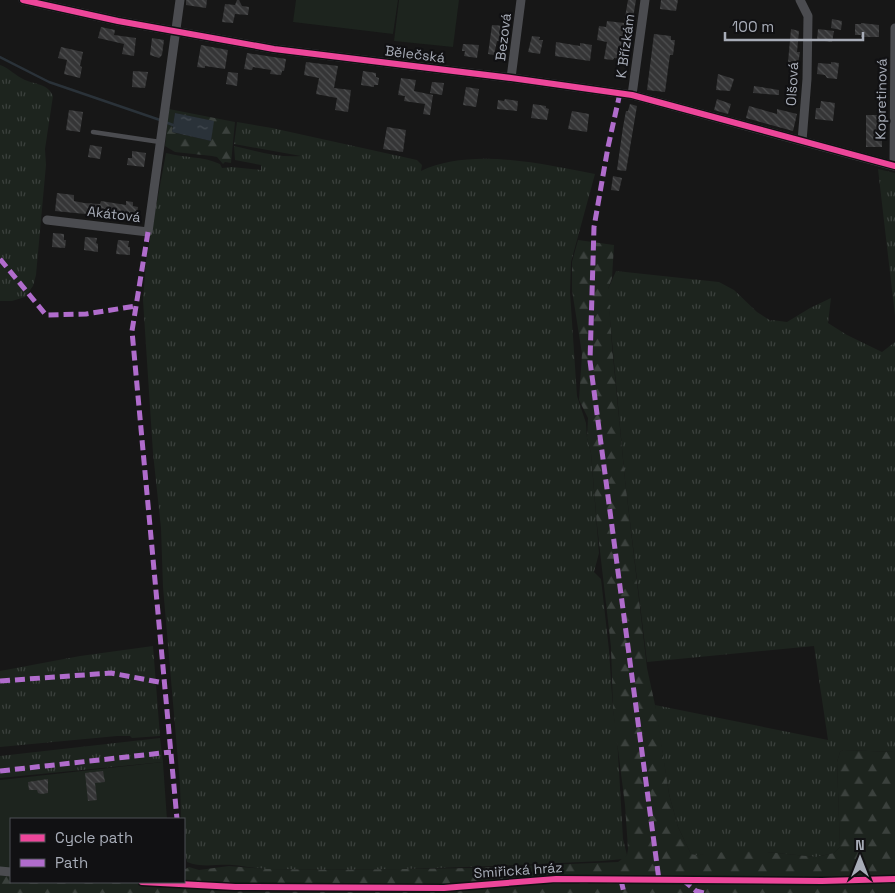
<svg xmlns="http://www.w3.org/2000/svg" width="895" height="893" font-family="'Space Grotesk',sans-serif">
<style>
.grass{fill:url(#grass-tufts)}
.forest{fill:url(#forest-firs);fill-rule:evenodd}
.garden{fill:#1d241e}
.water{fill:url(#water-ripples)}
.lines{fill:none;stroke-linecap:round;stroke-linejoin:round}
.stream{stroke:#2a3239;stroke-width:2.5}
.building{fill:url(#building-back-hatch)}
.service{stroke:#4b4c50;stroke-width:4.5}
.minor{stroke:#4b4c50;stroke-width:9}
.quiet{stroke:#b06ccc;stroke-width:5;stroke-dasharray:10 5;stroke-linecap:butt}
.cycleway-casing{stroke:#111113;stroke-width:9}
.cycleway{stroke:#ed469a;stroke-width:6}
.labels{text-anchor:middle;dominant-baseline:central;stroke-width:4.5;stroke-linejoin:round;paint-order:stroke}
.street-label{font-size:14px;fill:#a8adb8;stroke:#111113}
</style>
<defs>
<pattern id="grass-tufts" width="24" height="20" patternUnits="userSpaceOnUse" patternTransform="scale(1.25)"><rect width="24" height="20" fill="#1d241e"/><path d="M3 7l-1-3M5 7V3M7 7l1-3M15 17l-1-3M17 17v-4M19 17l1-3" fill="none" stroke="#3b413d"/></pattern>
<pattern id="forest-firs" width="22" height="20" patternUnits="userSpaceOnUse" patternTransform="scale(1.25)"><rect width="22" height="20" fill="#1d241e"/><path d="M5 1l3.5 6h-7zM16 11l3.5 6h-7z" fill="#3b413d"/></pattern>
<pattern id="water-ripples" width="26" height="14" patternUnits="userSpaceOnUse" patternTransform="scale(1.25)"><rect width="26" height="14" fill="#2a3239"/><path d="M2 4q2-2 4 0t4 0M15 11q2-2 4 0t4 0" fill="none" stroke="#464d54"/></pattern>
<pattern id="building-back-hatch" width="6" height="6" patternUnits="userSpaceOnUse" patternTransform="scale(1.25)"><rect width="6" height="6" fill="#353536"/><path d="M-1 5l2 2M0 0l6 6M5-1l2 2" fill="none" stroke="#4f5051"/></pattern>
</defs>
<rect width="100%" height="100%" fill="#171717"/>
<path class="grass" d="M0,65C9,68 16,76 25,80C36,85 47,83 53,96L45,149L46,165L36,275L33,286L25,297L12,301H0Z
M237,122L272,128L417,160L422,165L421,171C471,147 542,164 595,174L571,262L570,292L577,396L586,423L587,438L591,453L599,553L594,572L601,579L609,650L613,710L617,736L623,839L627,855L623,859L602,861C491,866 381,872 270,869C257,869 245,866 232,865C216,864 202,868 187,862L185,853L184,819H181L180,784L163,587L161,528L153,453L143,300L146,261L166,153C184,158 203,156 220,164L222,168L232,167L261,170V165L235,160L234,146C256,151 279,158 301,156L234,144Z
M878,169L895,173V316Z
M616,271L719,282L734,290L757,312L771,321L772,320L787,322L810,308L831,298L828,323L847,335L882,352L895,342V752L843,750L840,752L837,762L840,847L834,853L816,857L767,852L696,855L691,854L678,827L669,794L655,705L828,740L814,646L647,662L625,480L608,298V289Z
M153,646L160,736L132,738L130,736H117L0,747V671L80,656Z
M160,738L163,762L0,778V756Z"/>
<path class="forest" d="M169,109L235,122L231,163L225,162L223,164L217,157L212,156L175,152L165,146ZM175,113L213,121L211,141L172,132Z
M578,240L614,245L612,278L608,289L612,346L625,480L647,668L657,714L669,794L678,827L691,854L696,855L733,851L767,852L816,857L834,853L840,847L837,762L840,752L843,750L895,752V893H0V866H11V882H184V870L189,867L199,870L229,866L267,869L335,870L475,868L618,862L627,855L628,849L625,805L613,710L611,647L597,525L591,453L587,438L588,418L579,400L582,354L572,290V262Z"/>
<path class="garden" d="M296,0H398L393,34L293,22Z
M399,0H459L453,47L394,41Z
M163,762L167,819H11V867L0,866V780Z"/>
<path class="water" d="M175,113L214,121L211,141L172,132Z"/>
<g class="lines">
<path class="stream" d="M0,57L49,82L160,120
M165,122L173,125"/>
</g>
<path class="building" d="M186,0H207L206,8L186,5Z
M237,0H239L242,6L249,7L248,15L235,14L233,23L222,22L225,4L235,5Z
M628,0H636L626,60L614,58L613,60L604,59L607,42L597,40L599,26L606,27L607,21L624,23Z
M661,0H678L676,11L660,9Z
M832,19L842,21L841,30L831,28Z
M861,23L879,25V37H861V35H855V24H861Z
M492,25L505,26L503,42L497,41L494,55L488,54Z
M101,27L115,30L114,35L136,38L134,56L122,54L124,44L98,38Z
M791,29L799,31L797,52H800L798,64L788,62Z
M818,29L834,31L832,42L817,40Z
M654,34L671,36V40H675L673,55H670L665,92L647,90Z
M532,36L540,37L539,40H543L540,54L528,52Z
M152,38L164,40L162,55L159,58L150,55Z
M556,42L580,46V43L592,45L590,61L555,56Z
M463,44L479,45L477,58L464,56L465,51H462Z
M201,45L228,50L225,69L205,66V68L197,67Z
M61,47L83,52L80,66L82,67L80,78L64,74L67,60L58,58Z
M247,53L286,59L284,71H282L281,75L270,74L271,70L253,67L252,70L244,69Z
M306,62L338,66L334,88L351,90L348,112L335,110L337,98L316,94L319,78L304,75Z
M831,62L839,63L837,79L827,78L825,75L817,74L818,63L831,64Z
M133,71L148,72L145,88L132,87Z
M363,71L376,73V77L379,78L378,85H374V87L361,85Z
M228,72L238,73L237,86L226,84Z
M718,74L734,79L730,91L716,90Z
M401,78L416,80L414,91L433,95L430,115L423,114L425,104L404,101L405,96L398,95Z
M432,82L444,83L442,95L430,93Z
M754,86L779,90V95L753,93Z
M466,87L479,89L476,107L463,105Z
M505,99L518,101L517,111L497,109L498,100L504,101Z
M717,99L731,104L728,114L714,110Z
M821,101L835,103L833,121L815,119L816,108H820Z
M533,104L546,106V108L549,109L547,120L531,118Z
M630,104L637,106L626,171L617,170L623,127L626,111H628Z
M749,106L777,114V109L797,114L793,131L746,118Z
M69,110L83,112L80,132L66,130Z
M572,111L589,114L587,132L568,129Z
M866,115H882V147H866Z
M387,127L406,130L403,152L383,149Z
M90,145L102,147L100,159L88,157Z
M132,151L146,153L144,167L127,165L128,158H132Z
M613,176L622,178L619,191L611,190Z
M57,193L74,195V201L84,203L100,204L101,201L126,205V201L133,202V206L138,207L136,219L55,211Z
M53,233L64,234V240H66L65,248L52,247Z
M85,237L97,238L96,243L98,244V252L84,250Z
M118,240L129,241L128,247H130V255L116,254Z
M103,771L105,782L95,783L97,800L88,801L85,773Z
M48,779V793L41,794L38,793L37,790H29L28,782Z"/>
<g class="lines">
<path class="service" d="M93,132L160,142
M142,882L235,887L444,888L556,879L822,881L895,879"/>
<path class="minor" d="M23,0L118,21L274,49L511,78L632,95L894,166L895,28
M800,0L808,16L807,79L802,141
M511,78L521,0
M632,95L645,0
M47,220L148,232L180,0
M0,871L11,872"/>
<path class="quiet" d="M620,93L608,147L594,227L590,361L659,880
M148,232L132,331L177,819
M0,259L46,315L86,314L136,306
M0,681L111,673L164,683
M0,771L171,752
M621,880L624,893
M683,880L696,891L704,893"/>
<defs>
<path id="cycleway" d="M23,0L118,21L274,49L511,78L632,95L895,166
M142,882L235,887L444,888L556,879L822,881L895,879"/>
</defs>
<use href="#cycleway" class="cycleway-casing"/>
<use href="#cycleway" class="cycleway"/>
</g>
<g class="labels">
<g class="street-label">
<text transform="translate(503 37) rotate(-83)">Bezová</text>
<text transform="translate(625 46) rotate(-82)">K Břízkám</text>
<text transform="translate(415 54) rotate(7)">Bělečská</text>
<text transform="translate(792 84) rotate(-87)">Olšová</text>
<text transform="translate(881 99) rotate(-89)">Kopretinová</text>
<text transform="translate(114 214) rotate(7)">Akátová</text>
<text transform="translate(518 870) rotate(-4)">Smiřická hráz</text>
</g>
</g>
<rect x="10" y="818" width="175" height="65" fill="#111113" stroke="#4d4f55"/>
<rect x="20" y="834" width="25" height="8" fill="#ed469a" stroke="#4d4f55"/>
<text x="55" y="843" font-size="15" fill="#a8adb8">Cycle path</text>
<rect x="20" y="859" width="25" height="8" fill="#b06ccc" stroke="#4d4f55"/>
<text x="55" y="868" font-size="15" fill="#a8adb8">Path</text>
<g transform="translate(860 858)" stroke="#111113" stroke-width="4" paint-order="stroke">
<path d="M0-4L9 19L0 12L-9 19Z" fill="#a8adb8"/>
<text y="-8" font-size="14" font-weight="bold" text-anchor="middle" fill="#a8adb8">N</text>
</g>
<path d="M725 32v8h138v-8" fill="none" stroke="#a8adb8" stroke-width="2.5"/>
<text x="732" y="32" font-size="15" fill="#a8adb8" stroke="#111113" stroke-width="4" paint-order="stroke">100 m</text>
</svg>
